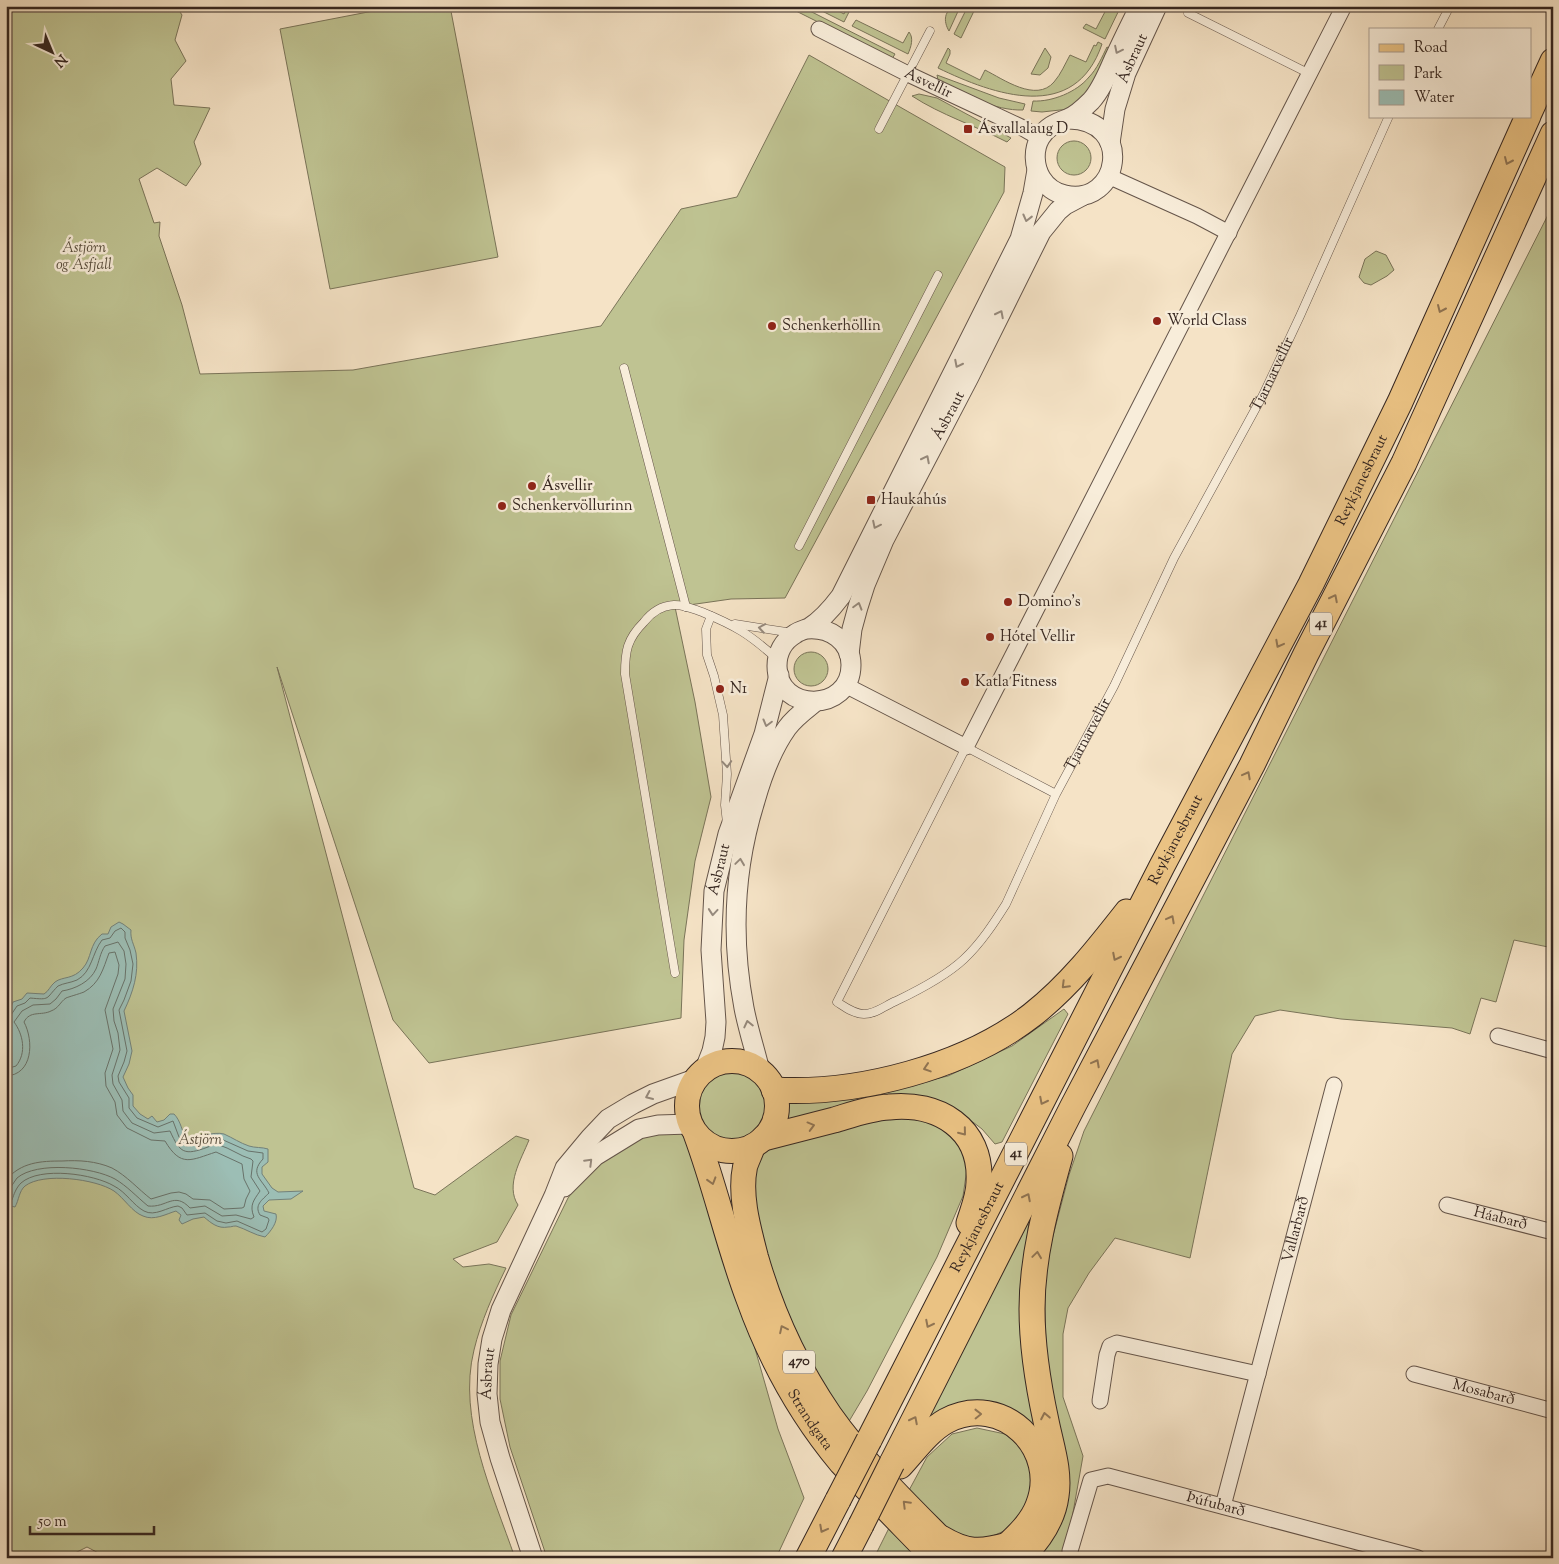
<svg xmlns="http://www.w3.org/2000/svg" width="1559" height="1564" font-family="'Sorts Mill Goudy',serif">
<style>
.green{fill:#bfc392;stroke:#7a7459}
.water{fill:#9cbeb5;stroke:#738179}
.lines{fill:none;stroke-linecap:round;stroke-linejoin:round}
.shore{stroke:#68726a;stroke-width:1}
.service-casing{stroke:#65554a;stroke-width:9}
.minor-casing{stroke:#65554a;stroke-width:17}
.tertiary-casing{stroke:#65554a;stroke-width:21}
.primary-casing{stroke:#352620;stroke-width:26}
.trunk-casing{stroke:#352620;stroke-width:27}
.service{stroke:#f8edda;stroke-width:8}
.minor{stroke:#f8edda;stroke-width:15}
.tertiary{stroke:#f8edda;stroke-width:19}
.primary{stroke:#eac283;stroke-width:24}
.trunk{stroke:#eac283;stroke-width:25}
.trunk-bridge-casing{stroke:#352620;stroke-width:27;stroke-linecap:butt}
.trunk-bridge{stroke:#eac283;stroke-width:25}
.oneway{stroke:#968a7d}
.oneway2{stroke:#907452}
.poi-dot{fill:#8f2418;stroke:#f8edda;stroke-width:2}
.labels{text-anchor:middle;dominant-baseline:central;stroke-width:5;stroke-linejoin:round;paint-order:stroke}
.shield{fill:#f8edda;stroke:#706258;stroke-width:1}
.shield-label{font-size:14px;font-weight:bold;fill:#352620}
.street-label{font-size:15px;fill:#352620;stroke:#f8edda}
.poi-label{font-size:15px;fill:#352620;stroke:#f8edda;text-anchor:start}
.park-label{font-size:15px;font-style:italic;fill:#584d3c;stroke:#f8edda}
</style>
<rect width="100%" height="100%" fill="#f5e3c6"/>
<filter id="stains"><feTurbulence type="fractalNoise" baseFrequency=".004" numOctaves="4"/><feColorMatrix values="0 0 0 0 .2 0 0 0 0 .09 0 0 0 0 .02 0 0 0 .5 -.17"/></filter>
<radialGradient id="worn" r=".72"><stop offset=".6" stop-color="#630" stop-opacity="0"/><stop offset="1" stop-color="#630" stop-opacity=".3"/></radialGradient>
<path class="green" d="M6,6H176L182,15L175,40L186,61L171,79L174,105L210,108L194,142L201,164L186,186L157,168L139,179L154,223L160,222L159,236L182,305L200,374L353,370L601,326L681,209L737,197L809,55L1005,167L1004,192L785,598L731,599L675,607L695,702L711,797L695,861L684,940L681,1018L429,1063L393,1020L277,667L414,1188L435,1195L516,1136L529,1140C521,1160 505,1185 518,1205L497,1242L453,1259L463,1267L489,1264L506,1268C493,1295 481,1321 474,1350C457,1418 493,1494 515,1558H108L87,1547L65,1558H6Z
M399,6H450L498,257L330,289L280,29Z
M786,6H800L895,54L892,59Z
M812,6H829L844,14L848,6H852L844,22Z
M956,6L960,7L949,31C943,21 944,10 956,6Z
M1108,6H1121L1105,39L1083,28L1086,24L1096,29Z
M967,8L974,11L961,38L954,34Z
M856,20L903,43L909,32C914,38 911,47 908,54L852,26Z
M1098,42L1102,44C1075,124 994,95 938,68L948,48L950,50V54L946,63L980,80L985,70C1003,79 1036,103 1054,82C1061,74 1065,64 1070,55L1086,62L1094,45L1096,46Z
M1107,47L1113,50L1095,87L1069,109L1042,112L1031,111L1033,101C1052,102 1077,92 1089,77C1097,69 1102,57 1107,47Z
M1045,48L1051,57L1048,68L1040,75L1031,74Z
M937,75L999,98L1025,104L1023,110C996,111 960,94 938,80Z
M919,94L937,98L1011,138L1007,142C976,126 941,115 912,96Z
M1057 158a17 17 0 1 1 34 0a17 17 0 1 1-34 0Z
M1553,205V948L1514,940L1496,1002L1481,998L1470,1034L1452,1028L1341,1019L1280,1010L1255,1016L1232,1054L1190,1258L1115,1238L1089,1273L1068,1308L1063,1334V1397L1083,1456L1065,1558H1036L1047,1385L1044,1270L1069,1175L1084,1131Z
M1376,251L1386,255L1394,270L1387,276L1371,285L1364,283L1359,277L1365,259Z
M794 669a17 17 0 1 1 34 0a17 17 0 1 1-34 0Z
M1064,1009L1068,1014L1002,1142L995,1144L982,1129L961,1113L784,1124L785,1102L926,1081L948,1076L1012,1046Z
M695 1108a36 36 0 1 1 72 0a36 36 0 1 1-72 0Z
M924,1118L944,1129L958,1144L968,1162L963,1196L937,1257L867,1391L848,1423L825,1390L790,1325L756,1219L755,1165L762,1154L768,1150L876,1119Z
M677,1129L689,1136L697,1146L778,1429L804,1498L776,1558H547L510,1447L500,1399V1361L511,1315L568,1198L584,1176L616,1147L653,1130Z
M1029,1221L1021,1291L1044,1441L1017,1417L918,1431Z
M977,1428L1005,1434L1022,1448L1032,1472L1030,1500L1011,1528L981,1541L941,1528L907,1494L927,1457L952,1434Z
M890,1526L924,1558H874Z"/>
<path class="water" d="M119,922L123,924L131,930C130,939 134,944 136,953C139,974 133,992 124,1011L132,1051L129,1064L123,1077L128,1088L133,1095V1106L140,1114L148,1119L152,1116L157,1122L164,1120L170,1114H174C181,1121 182,1132 187,1141C195,1138 214,1131 224,1134C233,1138 240,1143 249,1146C255,1148 262,1147 268,1149V1162L262,1167V1174L272,1188L278,1192L303,1191L291,1199L269,1200L263,1206L264,1211L276,1214C278,1222 271,1231 265,1237C254,1235 246,1229 236,1226C232,1226 232,1227 228,1227C218,1229 211,1223 204,1217L193,1219L182,1224L179,1220L181,1215L176,1211C166,1214 154,1221 143,1216C132,1212 124,1198 114,1191C96,1179 43,1172 25,1186C19,1191 19,1200 15,1207L6,1205V1060L11,1053V1044L9,1034L6,1030V1011L10,1009L13,1002L22,999L27,993L44,994C49,991 50,986 55,982C63,976 73,980 83,968C92,958 89,944 102,934H108L111,927Z"/>
<g class="lines">
<path class="shore" d="M6,1016L11,1015L17,1006L25,1003L30,998C51,1000 45,999 58,986C64,983 70,983 77,980C92,972 92,953 102,940L110,938L115,931L121,928L125,932V938L130,950L133,964L131,981L124,1000L119,1010L127,1051L124,1062L118,1076L119,1082L129,1098V1108L137,1118L158,1127L173,1121L179,1137L186,1146L197,1144L210,1139H221L248,1151L263,1153V1159C249,1174 262,1179 269,1193C262,1200 254,1205 260,1215L268,1218L269,1220L266,1229L262,1232L237,1221L226,1223L217,1221L205,1213L187,1215L182,1208L178,1206C167,1207 155,1217 144,1211C133,1205 126,1192 114,1186C94,1174 40,1166 21,1183C16,1188 14,1194 12,1200H6
M6,1069L16,1066C27,1053 23,1034 14,1022L22,1011L33,1005L50,1004L56,999L62,991C75,989 90,982 96,969C99,962 100,953 105,946L118,942L124,951L126,964L125,979L113,1009L114,1021L118,1033L120,1050L112,1075L113,1084L122,1100L123,1111L132,1123L154,1133L170,1131C180,1153 184,1156 208,1147C212,1145 215,1143 219,1145C230,1148 240,1156 251,1159L253,1161L251,1177L260,1191C254,1200 249,1205 254,1217L251,1219L236,1215L222,1216L205,1206L190,1208C174,1191 167,1208 148,1206C137,1197 127,1186 115,1179C93,1167 37,1161 17,1178C13,1183 10,1189 6,1194
M6,1076C33,1075 34,1041 24,1022C30,1010 41,1016 51,1011C59,1008 60,1002 66,998C68,997 79,994 84,992C100,983 103,969 109,953L115,952L119,965L118,974L105,1010L113,1049L105,1073L106,1086L115,1102L117,1115L127,1128L151,1140L165,1141C181,1168 191,1160 216,1152L242,1164L244,1179L250,1191L246,1199L244,1207L242,1208L224,1209L210,1200L193,1199L186,1194L179,1192L171,1193L151,1199C138,1189 127,1176 112,1168C96,1161 79,1160 62,1161C41,1161 21,1162 6,1180"/>
<defs>
<g id="service">
<path d="M1188,13L1310,74"/>
<path d="M1438,29L1450,6"/>
<path d="M879,129L930,31"/>
<path d="M624,368L686,607"/>
<path d="M799,546L938,275"/>
<path d="M711,616L706,629L707,655L714,676L723,715L727,774L725,805L727,823"/>
<path d="M735,624L793,633"/>
<path id="s1" d="M1056,794L966,747L837,1002C845,1007 854,1014 864,1014C876,1014 886,1005 896,1001C919,990 946,976 964,959C981,943 994,923 1006,904L1056,794L1114,686L1174,558L1263,395L1300,316L1389,116"/>
<path d="M675,973L625,674C625,651 627,639 644,622C651,613 661,606 673,605C682,604 693,609 702,612C736,626 749,634 776,658"/>
</g>
<g id="minor">
<path id="s2" d="M819,29L908,74L1019,126L1040,138"/>
<path d="M1108,176L1197,216L1229,233"/>
<path d="M845,685L966,747L1344,6"/>
<path d="M1498,1036L1553,1051"/>
<path id="s3" d="M1447,1205L1553,1232"/>
<path id="s4" d="M1414,1374L1553,1411"/>
<path d="M1100,1401L1107,1355L1110,1346L1117,1343L1258,1374"/>
<path id="s5" d="M1223,1506L1334,1085"/>
<path id="s6" d="M1071,1558L1070,1551L1091,1480L1108,1476L1418,1558"/>
</g>
<g id="tertiary">
<path d="M1069,119C1135,120 1120,207 1065,195C1055,193 1046,186 1041,178C1034,166 1033,150 1040,138C1046,127 1056,123 1067,119C1076,116 1085,107 1091,101C1102,89 1108,72 1115,57C1123,40 1131,23 1140,6"/>
<path id="s7" d="M1110,143L1115,109L1126,73L1157,6"/>
<path d="M807,629C830,627 851,641 851,665C851,713 777,713 777,666C777,653 783,641 795,634C799,631 804,630 809,628C822,620 832,608 841,596L1020,239L1033,193L1037,170"/>
<path id="s8" d="M849,654L852,629L858,607L865,585L884,540L969,377L1041,232L1058,211L1065,205L1082,196"/>
<path id="s9" d="M705,1069L712,1051L715,1037L716,1022L711,950L714,891L728,834L764,734L779,675"/>
<path d="M760,1071C755,1050 748,1029 744,1008C731,939 734,868 755,801C762,776 772,749 787,728C794,718 805,710 815,702"/>
<path d="M564,1187L595,1156L639,1129L658,1125L690,1124"/>
<path id="s10" d="M533,1558L500,1458L490,1422L487,1394L488,1364L492,1339L501,1310L554,1196L565,1168L590,1138L608,1119L633,1104L653,1094L695,1079"/>
</g>
<g id="primary">
<circle cx="732" cy="1106" r="45"/>
<path id="s11" d="M696,1135C716,1189 728,1245 748,1298C769,1357 801,1415 841,1463C851,1474 862,1485 873,1495C893,1516 914,1537 934,1558"/>
<path d="M753,1146C751,1153 747,1160 745,1167C739,1196 749,1230 756,1257C772,1313 797,1367 830,1415C866,1466 912,1509 955,1553"/>
</g>
<g id="trunk">
<path d="M1530,111L1553,61"/>
<path d="M774,1090C858,1095 965,1067 1032,1015C1069,986 1098,949 1127,912"/>
<path d="M764,1138C787,1132 811,1126 834,1120C851,1115 870,1108 889,1107C938,1102 982,1128 979,1182C979,1196 973,1210 969,1223"/>
<path id="s12" d="M869,1440L1162,866L1311,584L1400,402L1528,116"/>
<path d="M892,1463L1073,1106L1252,765L1306,654L1404,463L1553,134"/>
<path d="M900,1466C914,1451 928,1431 946,1421C1002,1391 1061,1449 1038,1506C1030,1527 1009,1543 994,1558"/>
<path d="M941,1538C966,1553 980,1553 1008,1545"/>
<path d="M808,1558L838,1500"/>
<path d="M844,1558L861,1525"/>
<path d="M1021,1558C1038,1541 1053,1520 1056,1496C1060,1471 1051,1446 1046,1421C1038,1384 1032,1347 1032,1309C1032,1257 1046,1206 1060,1156"/>
</g>
</defs>
<use href="#service" class="service-casing"/>
<use href="#minor" class="minor-casing"/>
<use href="#tertiary" class="tertiary-casing"/>
<use href="#primary" class="primary-casing"/>
<use href="#trunk" class="trunk-casing"/>
<use href="#service" class="service"/>
<use href="#minor" class="minor"/>
<use href="#tertiary" class="tertiary"/>
<use href="#primary" class="primary"/>
<use href="#trunk" class="trunk"/>
<defs>
<path id="trunk-bridge" d="M838,1500L869,1440
M861,1525L892,1463"/>
</defs>
<use href="#trunk-bridge" class="trunk-bridge-casing"/>
<use href="#trunk-bridge" class="trunk-bridge"/>
</g>
<defs><path id="oneway-chevron" d="M-2-3.5L2.5 0L-2 3.5" fill="none" stroke-width="1.6" stroke-linecap="round" stroke-linejoin="round" transform="scale(1.25)"/></defs>
<g class="oneway">
<use href="#oneway-chevron" transform="translate(1118 50) rotate(116)"/>
<use href="#oneway-chevron" transform="translate(1027 218) rotate(104)"/>
<use href="#oneway-chevron" transform="translate(1000 314) rotate(-63)"/>
<use href="#oneway-chevron" transform="translate(958 364) rotate(117)"/>
<use href="#oneway-chevron" transform="translate(926 459) rotate(-63)"/>
<use href="#oneway-chevron" transform="translate(876 525) rotate(116)"/>
<use href="#oneway-chevron" transform="translate(858 606) rotate(-74)"/>
<use href="#oneway-chevron" transform="translate(762 628) rotate(-171)"/>
<use href="#oneway-chevron" transform="translate(767 723) rotate(105)"/>
<use href="#oneway-chevron" transform="translate(727 764) rotate(86)"/>
<use href="#oneway-chevron" transform="translate(740 862) rotate(-82)"/>
<use href="#oneway-chevron" transform="translate(713 912) rotate(95)"/>
<use href="#oneway-chevron" transform="translate(748 1024) rotate(-103)"/>
<use href="#oneway-chevron" transform="translate(649 1096) rotate(156)"/>
<use href="#oneway-chevron" transform="translate(589 1162) rotate(-45)"/>
</g>
<g class="oneway2">
<use href="#oneway-chevron" transform="translate(1508 161) rotate(114)"/>
<use href="#oneway-chevron" transform="translate(1441 309) rotate(114)"/>
<use href="#oneway-chevron" transform="translate(1334 598) rotate(-63)"/>
<use href="#oneway-chevron" transform="translate(1279 644) rotate(118)"/>
<use href="#oneway-chevron" transform="translate(1247 775) rotate(-62)"/>
<use href="#oneway-chevron" transform="translate(1171 919) rotate(-62)"/>
<use href="#oneway-chevron" transform="translate(1116 957) rotate(117)"/>
<use href="#oneway-chevron" transform="translate(1065 985) rotate(135)"/>
<use href="#oneway-chevron" transform="translate(1096 1063) rotate(-62)"/>
<use href="#oneway-chevron" transform="translate(927 1068) rotate(162)"/>
<use href="#oneway-chevron" transform="translate(1043 1101) rotate(117)"/>
<use href="#oneway-chevron" transform="translate(811 1126) rotate(-15)"/>
<use href="#oneway-chevron" transform="translate(963 1132) rotate(51)"/>
<use href="#oneway-chevron" transform="translate(712 1181) rotate(73)"/>
<use href="#oneway-chevron" transform="translate(1027 1197) rotate(-63)"/>
<use href="#oneway-chevron" transform="translate(1037 1255) rotate(-82)"/>
<use href="#oneway-chevron" transform="translate(929 1324) rotate(117)"/>
<use href="#oneway-chevron" transform="translate(783 1329) rotate(-116)"/>
<use href="#oneway-chevron" transform="translate(978 1414) rotate(-1)"/>
<use href="#oneway-chevron" transform="translate(1045 1416) rotate(-101)"/>
<use href="#oneway-chevron" transform="translate(914 1420) rotate(-63)"/>
<use href="#oneway-chevron" transform="translate(906 1504) rotate(-135)"/>
<use href="#oneway-chevron" transform="translate(823 1529) rotate(118)"/>
</g>
<g class="poi-dot">
<rect x="963" y="124" width="10" height="10" rx="2.5"/>
<circle cx="1157" cy="321" r="5"/>
<circle cx="772" cy="326" r="5"/>
<circle cx="532" cy="486" r="5"/>
<rect x="866" y="495" width="10" height="10" rx="2.5"/>
<circle cx="502" cy="506" r="5"/>
<circle cx="1008" cy="602" r="5"/>
<circle cx="990" cy="637" r="5"/>
<circle cx="965" cy="682" r="5"/>
<circle cx="720" cy="689" r="5"/>
</g>
<g class="labels">
<g class="shield">
<rect x="1310" y="612.5" width="22" height="23" rx="4"/>
<rect x="1005" y="1142.5" width="22" height="23" rx="4"/>
<rect x="783" y="1350.5" width="32" height="23" rx="4"/>
</g>
<g class="shield-label">
<text x="1321" y="624">41</text>
<text x="1016" y="1154">41</text>
<text x="799" y="1362">470</text>
</g>
<g class="street-label">
<text stroke="none"><textPath href="#s7" startOffset="88">Ásbraut</textPath></text>
<text stroke="none"><textPath href="#s2" startOffset="122">Ásvellir</textPath></text>
<text stroke="none"><textPath href="#s1" startOffset="1195">Tjarnarvellir</textPath></text>
<text stroke="none"><textPath href="#s8" startOffset="260">Ásbraut</textPath></text>
<text stroke="none"><textPath href="#s12" startOffset="1079">Reykjanesbraut</textPath></text>
<text stroke="none"><textPath href="#s1" startOffset="790">Tjarnarvellir</textPath></text>
<text stroke="none"><textPath href="#s12" startOffset="674">Reykjanesbraut</textPath></text>
<text stroke="none"><textPath href="#s9" startOffset="202">Ásbraut</textPath></text>
<text stroke="none"><textPath href="#s3" startOffset="55">Háabarð</textPath></text>
<text stroke="none"><textPath href="#s12" startOffset="239">Reykjanesbraut</textPath></text>
<text stroke="none"><textPath href="#s5" startOffset="286">Vallarbarð</textPath></text>
<text stroke="none"><textPath href="#s10" startOffset="191">Ásbraut</textPath></text>
<text stroke="none"><textPath href="#s4" startOffset="72">Mosabarð</textPath></text>
<text stroke="none"><textPath href="#s11" startOffset="308">Strandgata</textPath></text>
<text stroke="none"><textPath href="#s6" startOffset="210">Þúfubarð</textPath></text>
</g>
<g class="poi-label">
<text x="978" y="129">Ásvallalaug D</text>
<text x="1167" y="321">World Class</text>
<text x="782" y="326">Schenkerhöllin</text>
<text x="542" y="486">Ásvellir</text>
<text x="881" y="500">Haukahús</text>
<text x="512" y="506">Schenkervöllurinn</text>
<text x="1018" y="602">Domino's</text>
<text x="1000" y="637">Hótel Vellir</text>
<text x="975" y="682">Katla Fitness</text>
<text x="730" y="689">N1</text>
</g>
<g class="park-label">
<text x="84" y="248">Ástjörn<tspan x="84" dy="17">og Ásfjall</tspan></text>
<text x="200" y="1140">Ástjörn</text>
</g>
</g>
<rect width="1559" height="1564" fill="none" stroke="#f5e3c6" stroke-width="25"/>
<rect x="8" y="8" width="1544" height="1549" fill="none" stroke="#352620" stroke-width="2.5"/>
<rect x="12" y="12" width="1534" height="1539" fill="none" stroke="#352620"/>
<rect x="1369" y="28" width="162" height="90" fill="#f8edda" stroke="#aa9d90"/>
<rect x="1379" y="44" width="25" height="8" fill="#eac283" stroke="#aa9d90"/>
<text x="1414" y="52" font-size="15" fill="#352620">Road</text>
<rect x="1379" y="65" width="25" height="15" fill="#bfc392" stroke="#aa9d90"/>
<text x="1414" y="78" font-size="15" fill="#352620">Park</text>
<rect x="1379" y="90" width="25" height="15" fill="#9cbeb5" stroke="#aa9d90"/>
<text x="1414" y="102" font-size="15" fill="#352620">Water</text>
<g transform="translate(52 52) rotate(136)" stroke="#f8edda" stroke-width="4" paint-order="stroke">
<path d="M0-4L9 19L0 12L-9 19Z" fill="#352620"/>
<text y="-8" font-size="14" font-weight="bold" text-anchor="middle" fill="#352620">N</text>
</g>
<path d="M30 1526v8h124v-8" fill="none" stroke="#352620" stroke-width="2.5"/>
<text x="38" y="1526" font-size="15" fill="#352620" stroke="#f8edda" stroke-width="4" paint-order="stroke">50 m</text>
<rect width="100%" height="100%" filter="url(#stains)"/>
<rect width="100%" height="100%" fill="url(#worn)"/>
</svg>
